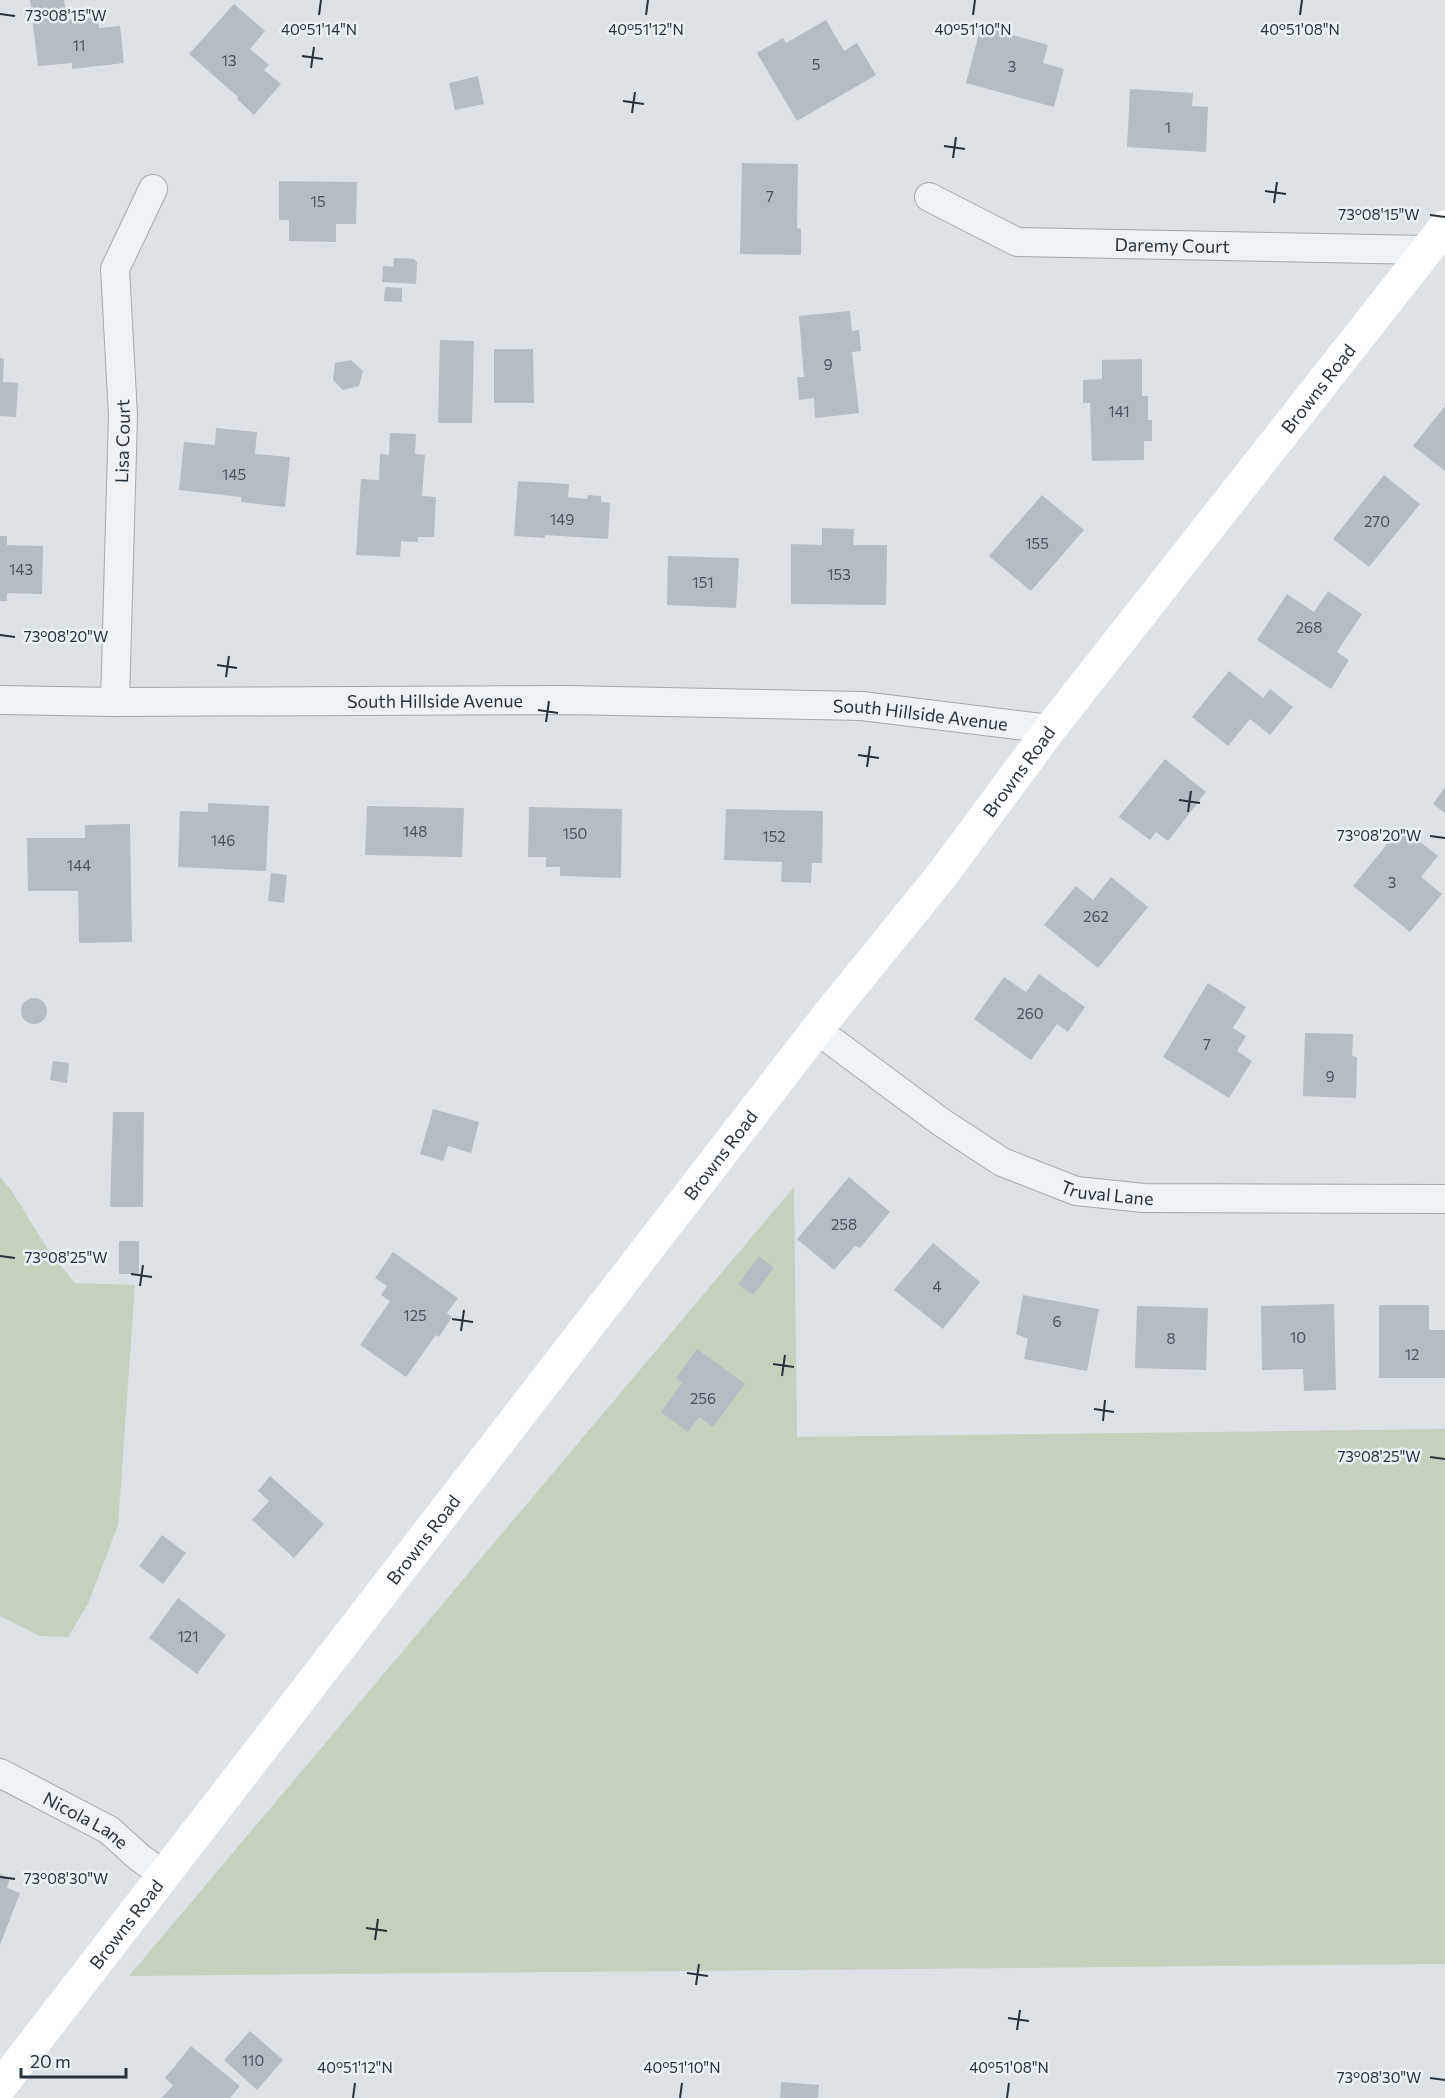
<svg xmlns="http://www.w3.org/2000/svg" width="1445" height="2098" font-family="Commissioner,sans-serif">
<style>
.green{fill:#c6d0be}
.building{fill:#b5bcc3}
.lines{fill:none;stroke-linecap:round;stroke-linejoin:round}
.street-casing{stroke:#a3aab0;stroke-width:30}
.street{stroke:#eff2f5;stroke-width:28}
.secondary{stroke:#fff;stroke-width:33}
.ticks{fill:none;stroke:#27333c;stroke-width:2}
.labels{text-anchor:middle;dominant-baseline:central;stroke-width:5;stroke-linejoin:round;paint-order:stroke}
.number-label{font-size:15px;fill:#4a555e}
.street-label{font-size:18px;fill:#27333c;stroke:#ecf1f4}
.ticks-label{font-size:15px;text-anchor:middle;fill:#27333c;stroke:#ecf1f4;stroke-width:5;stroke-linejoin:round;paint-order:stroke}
</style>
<rect width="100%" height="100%" fill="#dde2e6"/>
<path class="green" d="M0,1177L11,1190L49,1251L75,1283L135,1285L118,1525L88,1604L68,1637L40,1636L0,1616Z
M794,1187L797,1437L1445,1429V1964L129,1976Z"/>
<path class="building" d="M30,0H64L67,20L98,17L99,28L120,26L124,63L72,69V63L38,66Z
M234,4L265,31L250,49L269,65L264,70L281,84L254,115L237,99L238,97L189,54Z
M826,20L844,51L857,43L876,75L797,121L757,53L783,38L786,43Z
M981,26L1048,45L1043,63L1064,69L1054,107L966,83Z
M478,76L484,104L455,110L449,83Z
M1130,89L1193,93L1192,106L1208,107L1206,152L1127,147Z
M742,163L798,164L797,228L801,229V255L740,254Z
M279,181L357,182L356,224H336V242L289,241V220H279Z
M394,258L414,259L417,262L416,284L382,282L383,266L393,267Z
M385,287L402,288V302L384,301Z
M850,311L852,331L859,330L861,351L852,352L859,413L815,418L814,398L799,400L797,377H804L799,316Z
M440,340L474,341L472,423H438Z
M494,349H533L534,403H494Z
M0,358L4,359L3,382L18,383L16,417L0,416Z
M1142,359V396H1148V420H1152V441H1144V460L1092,461L1090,403H1083V380L1102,379V360Z
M351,360L363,371L359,386L343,390L333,380L335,363Z
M1445,406V471L1413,446Z
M216,428L257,432L255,454L290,457L285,507L241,502V497L179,490L184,442L215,445Z
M390,433L416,434L415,454L425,455L422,496L436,497L434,537H418V542L401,541L400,557L356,555L361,479L379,480L380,454L389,455Z
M1384,475L1420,504L1369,567L1333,539Z
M518,481L569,484L568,497L587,499L588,495L601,496V502L610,503L608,539L545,535V538L514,536Z
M1042,495L1084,530L1031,591L989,556Z
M822,528L854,529L853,545H887L886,605L791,604V544L822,545Z
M0,536H7V545L43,546L42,594L7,593V601H0Z
M668,556L739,558L736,608L667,605Z
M1328,591L1362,614L1337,652L1349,660L1331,689L1257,640L1287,594L1314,612Z
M1229,671L1263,698L1270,689L1293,707L1270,735L1250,719L1228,746L1192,717Z
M1165,759L1206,792L1168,841L1156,832L1150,840L1119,817Z
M1445,787V813L1433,804Z
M208,803L269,806L266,871L178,867L180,811L208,812Z
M367,806L464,808L462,857L365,855Z
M529,807L622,809L621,878L560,876V867H546V857H528Z
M726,809L823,811L822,863H812L811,883L781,882L782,862L724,860Z
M130,824L132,942L79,943L78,891H28L27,838H85V825Z
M1401,827L1438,856L1421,877L1442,894L1410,932L1353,886Z
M271,873L287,875L284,903L268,901Z
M1111,877L1148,907L1098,968L1044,925L1076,886L1093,900Z
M1039,974L1085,1007L1068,1032L1057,1024L1031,1060L974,1019L1004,977L1026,992Z
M1208,983L1246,1007L1233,1028L1246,1036L1237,1051L1252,1061L1229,1098L1163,1057Z
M21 1011a13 13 0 1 1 26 0a13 13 0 1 1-26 0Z
M1305,1033L1353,1034L1352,1056L1357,1057L1356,1098L1303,1096Z
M53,1061L69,1063L67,1083L50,1080Z
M433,1109L479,1122L471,1153L448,1146L443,1161L420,1154Z
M113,1112H144L143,1207H110Z
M849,1177L890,1212L860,1248L855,1246L834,1270L797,1239Z
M119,1241H139V1274H119Z
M933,1243L980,1282L943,1329L894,1290Z
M393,1252L458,1298L447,1313L452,1317L439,1337L436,1335L406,1377L360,1345L390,1301L381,1295L387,1286L375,1278Z
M759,1256L774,1268L753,1295L738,1284Z
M1023,1295L1099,1309L1087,1371L1024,1359L1028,1339L1016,1334Z
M1334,1304L1336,1390L1304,1391L1303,1369L1262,1370L1261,1306Z
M1379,1305H1429V1330H1445V1378H1379Z
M1137,1306L1208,1308L1206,1370L1135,1368Z
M697,1349L745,1384L713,1427L699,1417L688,1432L661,1412L682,1383L676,1378Z
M270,1476L324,1524L294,1558L252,1520L269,1501L258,1491Z
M162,1535L186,1553L163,1584L139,1566Z
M178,1598L226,1635L197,1674L149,1638Z
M0,1874L10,1878L7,1888L20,1893L0,1945Z
M250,2031L283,2060L257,2090L224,2060Z
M191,2046L240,2086L230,2098H162L173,2085L165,2078Z
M781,2082L819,2085L818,2098H780Z"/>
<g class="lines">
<defs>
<g id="street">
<path id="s1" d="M929,197L1017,242L1427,250"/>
<path id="s2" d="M0,700L115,702L566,700L862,706L1050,729"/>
<path id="s3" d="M115,702L123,415L115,269L153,189"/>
<path id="s4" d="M817,1030L941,1122L1002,1162L1076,1191L1144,1198L1445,1199"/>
<path id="s5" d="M0,1773L109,1830L140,1858L164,1875"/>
</g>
</defs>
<use href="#street" class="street-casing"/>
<use href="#street" class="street"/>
<path class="secondary" id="s6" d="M0,2087L826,1018L942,875L1050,729L1445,227"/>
</g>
<path class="ticks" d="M0,14L15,16M319,15L321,0M646,15L648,0M973,15L975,0M1300,15L1302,0M302,56L323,59M311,68L314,47M623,101L644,104M632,113L635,92M944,146L965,149M953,158L956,137M1265,191L1286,194M1274,203L1277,182M1430,215L1445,217M0,635L15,637M217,665L237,668M226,677L229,656M538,710L558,713M546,722L549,701M858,755L879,758M867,767L870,746M1179,800L1200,803M1188,812L1191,791M1430,836L1445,838M0,1256L15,1258M131,1274L152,1277M140,1286L143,1265M452,1319L473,1322M461,1331L464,1310M773,1364L794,1367M782,1376L785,1355M1094,1409L1114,1412M1103,1421L1105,1400M1430,1457L1445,1459M0,1877L15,1879M366,1928L387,1931M375,1940L378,1919M687,1973L708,1976M696,1985L699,1964M1008,2018L1029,2021M1017,2030L1020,2010M1430,2078L1445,2080M353,2098L355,2083M680,2098L682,2083M1007,2098L1009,2083"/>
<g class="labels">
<g class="number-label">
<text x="79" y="45">11</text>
<text x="229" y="60">13</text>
<text x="816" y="64">5</text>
<text x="1012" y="66">3</text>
<text x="1168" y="127">1</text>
<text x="770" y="196">7</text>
<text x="318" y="201">15</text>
<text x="828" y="364">9</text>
<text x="1119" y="411">141</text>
<text x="234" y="474">145</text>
<text x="562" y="519">149</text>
<text x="1377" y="521">270</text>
<text x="1037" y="543">155</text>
<text x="21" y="569">143</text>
<text x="839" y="574">153</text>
<text x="703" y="582">151</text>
<text x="1309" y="627">268</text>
<text x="415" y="831">148</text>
<text x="575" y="833">150</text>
<text x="774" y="836">152</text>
<text x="223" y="840">146</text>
<text x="79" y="865">144</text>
<text x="1392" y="882">3</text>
<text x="1096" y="916">262</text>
<text x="1030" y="1013">260</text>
<text x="1207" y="1044">7</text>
<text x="1330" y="1076">9</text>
<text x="844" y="1224">258</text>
<text x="937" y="1286">4</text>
<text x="415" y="1315">125</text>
<text x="1057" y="1321">6</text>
<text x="1298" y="1337">10</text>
<text x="1171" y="1338">8</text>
<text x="1412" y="1354">12</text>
<text x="703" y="1398">256</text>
<text x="188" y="1636">121</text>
<text x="253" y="2060">110</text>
</g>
<g class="street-label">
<text stroke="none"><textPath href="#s1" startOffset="254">Daremy Court</textPath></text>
<text stroke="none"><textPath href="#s6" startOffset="2150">Browns Road</textPath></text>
<text stroke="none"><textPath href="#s3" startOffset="261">Lisa Court</textPath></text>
<text stroke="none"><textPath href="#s2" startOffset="435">South Hillside Avenue</textPath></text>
<text stroke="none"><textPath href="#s2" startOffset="921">South Hillside Avenue</textPath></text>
<text stroke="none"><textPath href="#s6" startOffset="1664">Browns Road</textPath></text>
<text stroke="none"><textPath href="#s6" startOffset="1178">Browns Road</textPath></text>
<text stroke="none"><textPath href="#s4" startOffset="338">Truval Lane</textPath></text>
<text stroke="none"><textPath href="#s6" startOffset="692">Browns Road</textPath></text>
<text stroke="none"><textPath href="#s5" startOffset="98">Nicola Lane</textPath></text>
<text stroke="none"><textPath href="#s6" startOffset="206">Browns Road</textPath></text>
</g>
</g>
<g class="ticks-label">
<text x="66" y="21">73°08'15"W</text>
<text x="319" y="35">40°51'14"N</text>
<text x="646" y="35">40°51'12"N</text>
<text x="973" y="35">40°51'10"N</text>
<text x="1300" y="35">40°51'08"N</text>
<text x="1379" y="220">73°08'15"W</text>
<text x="66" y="642">73°08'20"W</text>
<text x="1379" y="841">73°08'20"W</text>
<text x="66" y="1263">73°08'25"W</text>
<text x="1379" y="1462">73°08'25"W</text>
<text x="66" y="1884">73°08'30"W</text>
<text x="355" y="2073">40°51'12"N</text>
<text x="682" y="2073">40°51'10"N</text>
<text x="1009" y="2073">40°51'08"N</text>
<text x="1379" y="2083">73°08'30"W</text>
</g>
<path d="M21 2068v9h105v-9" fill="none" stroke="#27333c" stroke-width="3"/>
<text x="30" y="2068" font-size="18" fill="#27333c" stroke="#ecf1f4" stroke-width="4.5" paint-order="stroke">20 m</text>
</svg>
